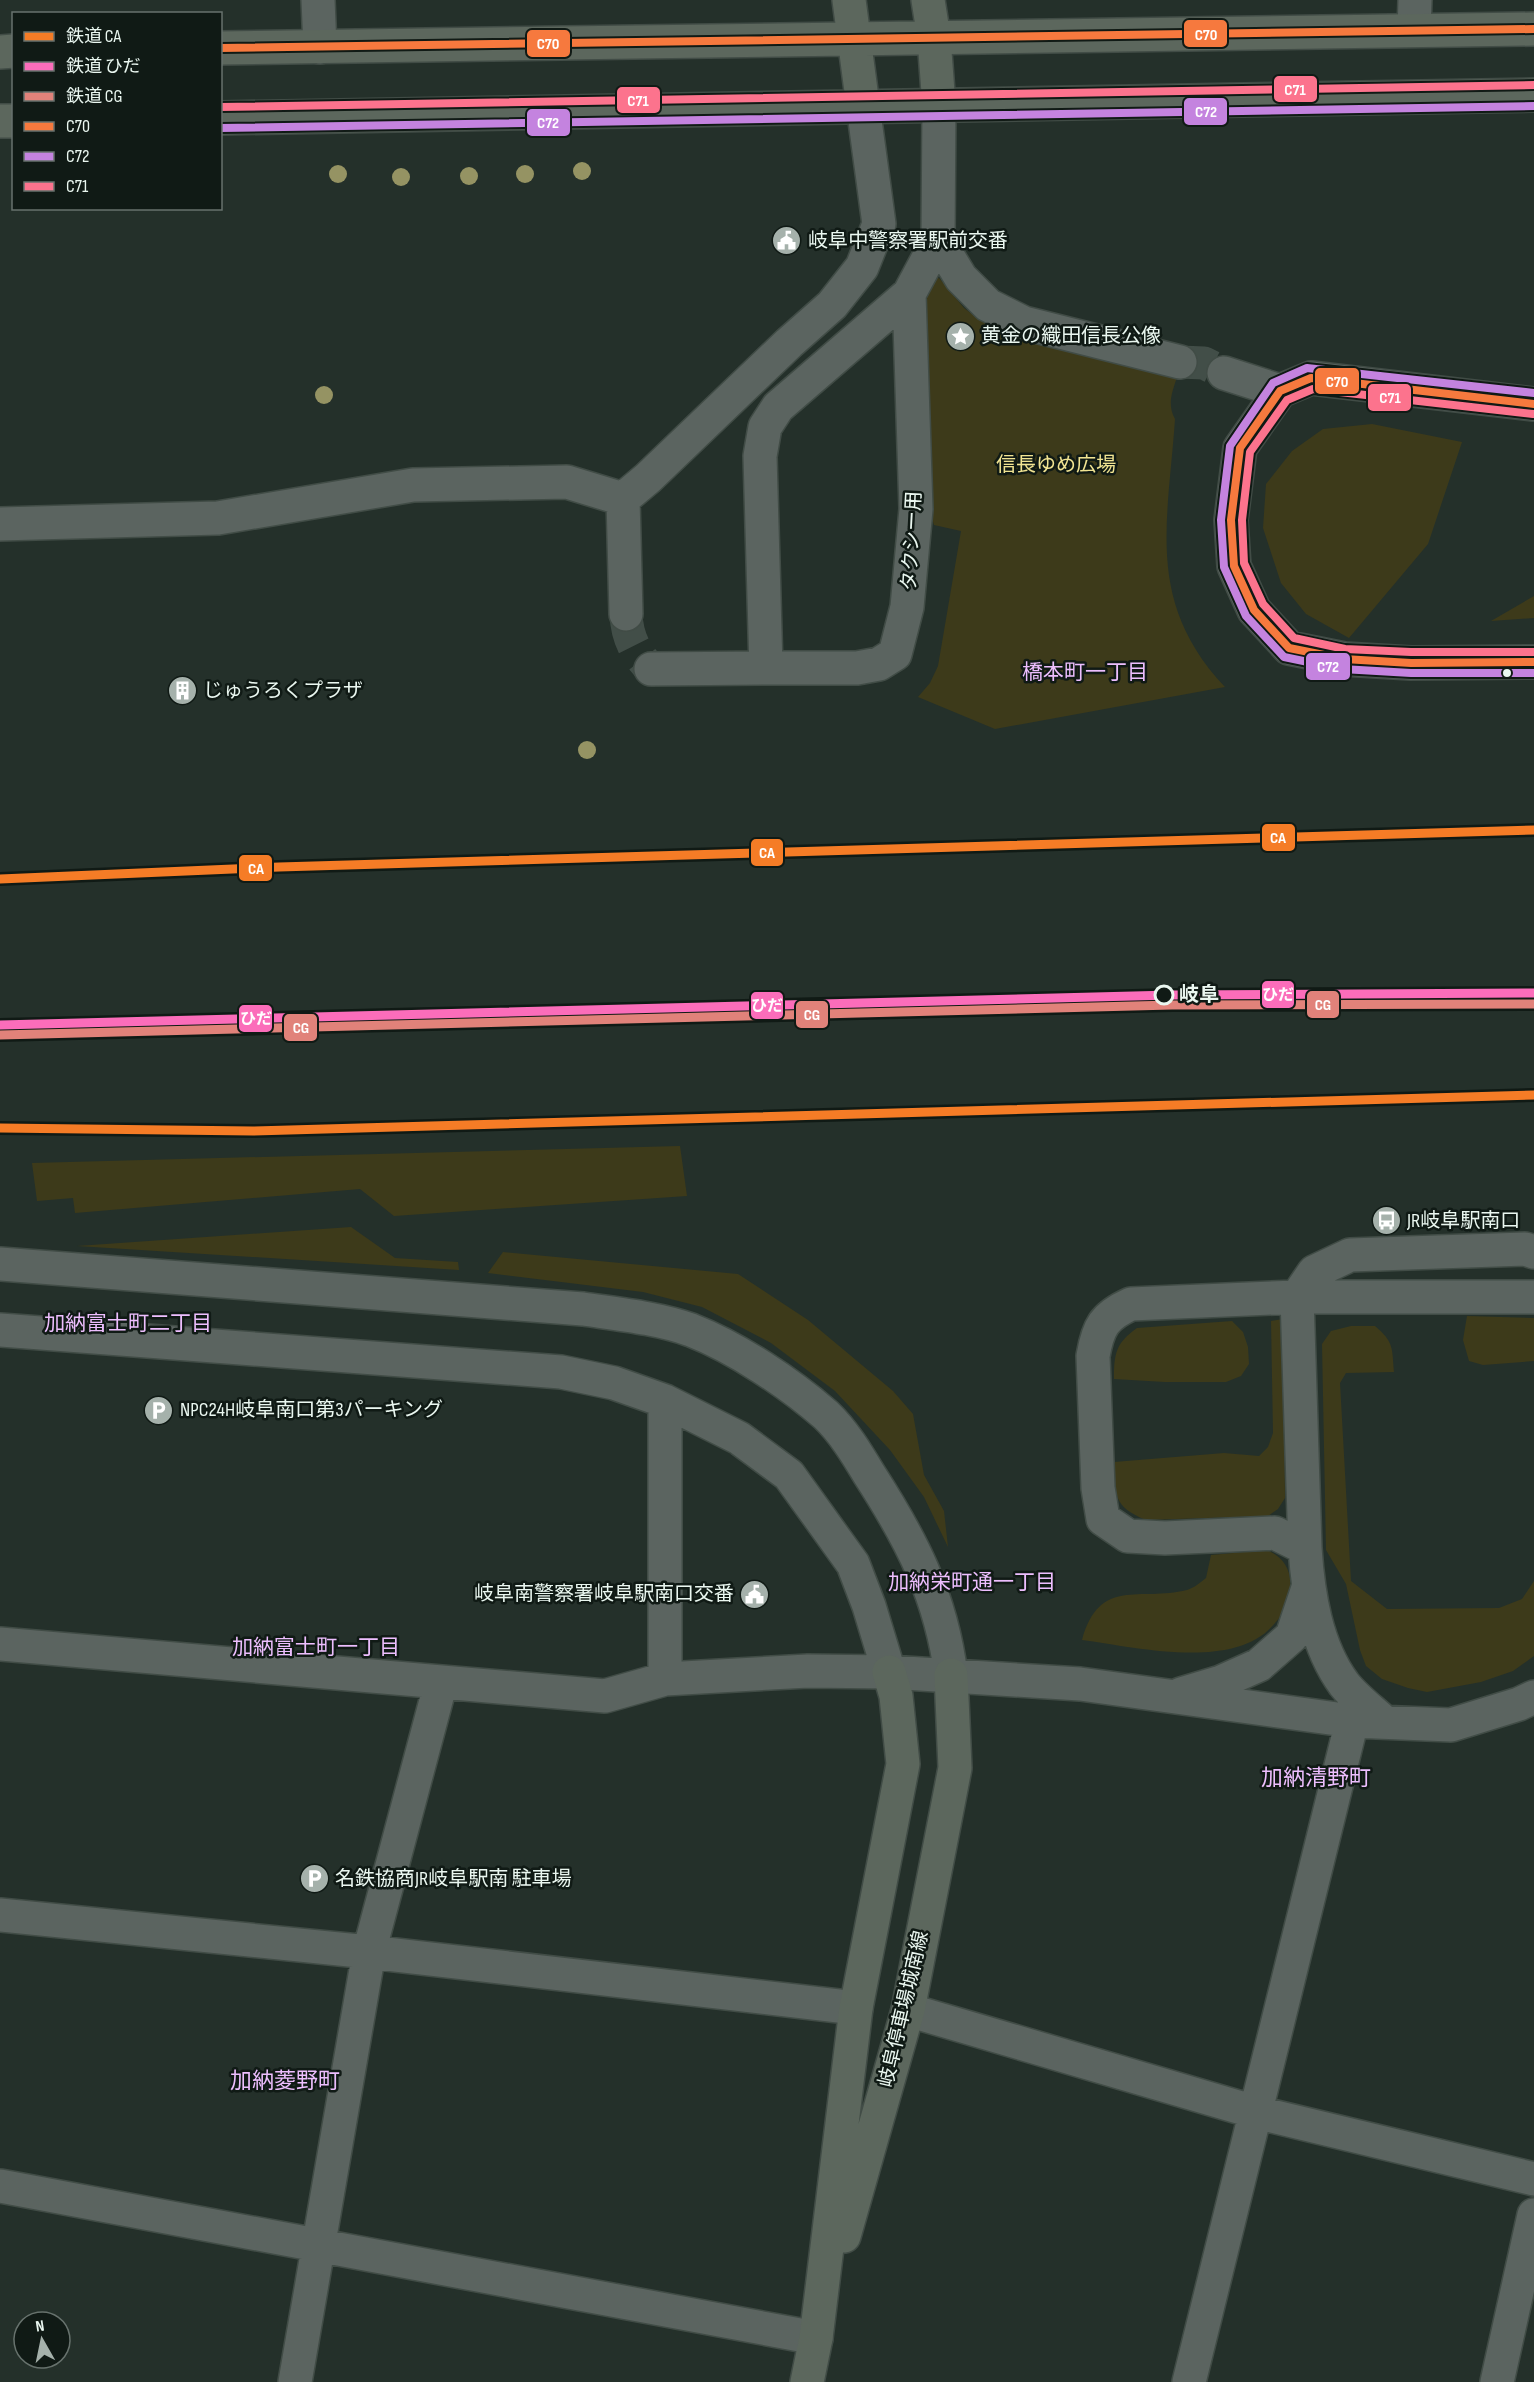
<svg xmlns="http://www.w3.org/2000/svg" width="1534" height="2382" font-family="'Sofia Sans Condensed','Noto Sans JP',sans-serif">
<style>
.green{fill:#3d3a1a}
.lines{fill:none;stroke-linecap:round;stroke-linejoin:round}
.minor-tunnel{stroke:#424e48;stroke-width:33;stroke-dasharray:33 16;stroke-linecap:butt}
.minor-casing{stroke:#414c46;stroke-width:36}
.major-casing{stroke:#414c46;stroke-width:36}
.minor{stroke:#5b6460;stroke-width:33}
.major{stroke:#5c675d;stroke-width:33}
.bus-1-casing{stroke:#101a15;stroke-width:12}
.bus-2-casing{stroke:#101a15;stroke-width:12}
.bus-3-casing{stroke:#101a15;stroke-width:12}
.bus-1{stroke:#f6793e;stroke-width:8}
.bus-2{stroke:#c483df;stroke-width:8}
.bus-3{stroke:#fc738d;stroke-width:8}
.rail-1-casing{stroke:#101a15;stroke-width:14}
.rail-2-casing{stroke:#101a15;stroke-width:14}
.rail-3-casing{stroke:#101a15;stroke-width:14}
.rail-1{stroke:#f57c26;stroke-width:9}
.rail-2{stroke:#fb6dba;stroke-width:9}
.rail-3{stroke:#e1827a;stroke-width:9}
.tree{fill:#959363}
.bus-dot{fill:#eaf7f0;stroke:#101a15;stroke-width:2}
.stop-dot{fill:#101a15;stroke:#eaf7f0;stroke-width:3}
.labels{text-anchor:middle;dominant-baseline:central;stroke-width:5;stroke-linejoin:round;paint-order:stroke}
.poi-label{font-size:20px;fill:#eaf7f0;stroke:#101a15;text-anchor:start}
.park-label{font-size:20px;fill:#f1e492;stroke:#101a15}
.street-label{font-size:20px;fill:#eaf7f0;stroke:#101a15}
.stop-label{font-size:20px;font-weight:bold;fill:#eaf7f0;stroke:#101a15;text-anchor:start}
.neighbourhood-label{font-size:21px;fill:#edbefe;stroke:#101a15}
.quarter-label{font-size:22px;fill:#edbefe;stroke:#101a15}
.line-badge{stroke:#101a15;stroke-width:2}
.badge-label{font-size:16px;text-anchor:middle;font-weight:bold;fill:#fff}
</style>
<rect width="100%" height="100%" fill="#24302a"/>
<path class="green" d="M937,277L940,279L964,308L980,320L1019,338L1177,377C1172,393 1167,404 1175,419C1168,523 1145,602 1225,687L995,729L918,697L930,683L938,666L961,531L934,525L928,505L923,301Z
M1372,424L1462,442L1428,544L1349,638L1306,614L1281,583L1263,528L1266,484L1292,451L1323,429Z
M1534,596V618L1491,621Z
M680,1146L687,1196L394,1216L360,1189L75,1213L73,1198L37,1201L32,1163Z
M351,1227L395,1258L458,1262L459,1270L77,1246Z
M503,1252L738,1274L808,1320L893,1391L913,1414L924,1475L944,1511L948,1547L924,1497L890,1450L835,1391L771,1343L702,1307L643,1292L488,1273Z
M1467,1316L1534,1318V1361L1483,1365L1469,1361L1463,1340Z
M1283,1319L1285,1498L1278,1509L1268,1516L1146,1520C1112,1506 1116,1495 1114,1462L1224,1453L1259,1456L1268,1447L1273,1433L1271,1321Z
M1232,1321L1243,1332L1248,1347L1249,1364L1241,1376L1226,1382H1165L1114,1379C1114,1353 1116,1343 1137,1328Z
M1351,1326H1375C1394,1342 1392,1348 1394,1372L1346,1373L1340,1383L1351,1581L1387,1609L1499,1608L1522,1599L1534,1581V1656L1513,1671L1481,1682L1427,1692L1408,1688L1382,1679L1366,1666L1360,1650L1346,1584L1326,1550L1322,1344L1331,1331Z
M1267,1550C1285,1558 1292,1571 1290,1590C1289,1603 1284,1613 1275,1623C1236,1672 1136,1647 1082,1640C1100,1576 1139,1602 1187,1590C1194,1588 1201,1582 1206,1578L1211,1555Z"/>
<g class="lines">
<path class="minor-tunnel" d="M1180,362L1204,363L1224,373
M626,614C627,637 635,653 651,669"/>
<defs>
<path id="minor" d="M318,0L320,47
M1414,30L1415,0
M938,240L961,278L988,305L1024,323L1180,362
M1224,373L1280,391
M1534,404L1311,378L1280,391L1240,448L1231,520L1234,566L1254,610L1289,648L1344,659L1411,663L1534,662
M0,524L218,518L413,485L567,482L623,499
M626,614L623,499L648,478L789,343L832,305L862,267L879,224L863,106
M766,668H857L879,664L895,654L907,607L916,509L909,294
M651,669L766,668L760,456L765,427L778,407L909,294L938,240L939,106
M0,1264L583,1309C617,1314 658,1318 691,1330C737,1348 789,1383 826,1415C843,1431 857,1454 869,1474C911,1539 941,1596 951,1675
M0,1330L561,1372L614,1383L665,1401L739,1438L789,1475L853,1564L869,1606L889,1672
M665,1401V1679
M1305,1548L1297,1297L1314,1272L1350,1255L1525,1249L1534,1252
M0,1644L605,1696L665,1679L808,1671L889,1672L1080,1684L1352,1721L1451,1725L1519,1704L1534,1697
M1181,1694L1221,1682L1259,1665L1292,1636L1308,1588
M1384,1722C1371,1710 1355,1698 1344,1684C1316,1646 1308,1594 1305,1548L1275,1533L1165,1538L1128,1536L1103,1519L1098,1488L1093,1356C1098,1327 1104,1316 1131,1304L1297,1297H1534
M0,1915L369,1952L856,2008
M908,2010L1255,2112L1534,2179
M0,2186L816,2338
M295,2382L369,1952L441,1682
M1189,2382L1352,1721
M1497,2382L1534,2215"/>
<path id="major" d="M849,0L863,106
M928,0L934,38L939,106
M220,48L1534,29
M0,52L14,51
M220,118L1534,95
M0,121H14
M844,2236L908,2010L955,1768L951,1675
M807,2382L816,2338L856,2008L903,1764L896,1696L889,1672"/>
</defs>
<use href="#minor" class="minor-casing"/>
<use href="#major" class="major-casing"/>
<use href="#minor" class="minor"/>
<use href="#major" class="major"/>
<defs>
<path id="bus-1" d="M220,48L1534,29
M1534,404L1311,378L1280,391L1240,448L1231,520L1234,566L1254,610L1289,648L1344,659L1411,663L1534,662"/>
<path id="bus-2" d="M220,128L1534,106
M1534,393L1307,368L1273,383L1230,446L1221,520L1224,567L1246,616L1284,657L1342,669L1411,673H1534"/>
<path id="bus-3" d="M220,107L1534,85
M1533,414L1313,389L1287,400L1250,452L1242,520L1244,563L1263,604L1294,638L1345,649L1411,652H1534"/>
</defs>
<use href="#bus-1" class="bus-1-casing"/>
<use href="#bus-2" class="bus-2-casing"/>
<use href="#bus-3" class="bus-3-casing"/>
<use href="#bus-1" class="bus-1"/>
<use href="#bus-2" class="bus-2"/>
<use href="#bus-3" class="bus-3"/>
<defs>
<path id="rail-1" d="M0,879L279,867L1534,830
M0,1128L253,1131L1534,1095"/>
<path id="rail-2" d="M0,1025L1172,995L1534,993"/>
<path id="rail-3" d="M0,1035L1172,1005L1534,1004"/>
</defs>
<use href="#rail-1" class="rail-1-casing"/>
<use href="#rail-2" class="rail-2-casing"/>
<use href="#rail-3" class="rail-3-casing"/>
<use href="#rail-1" class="rail-1"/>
<use href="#rail-2" class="rail-2"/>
<use href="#rail-3" class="rail-3"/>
</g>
<g class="tree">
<circle cx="582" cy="171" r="9"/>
<circle cx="338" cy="174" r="9"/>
<circle cx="525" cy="174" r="9"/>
<circle cx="469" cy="176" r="9"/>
<circle cx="401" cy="177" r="9"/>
<circle cx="324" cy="395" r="9"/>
<circle cx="587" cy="750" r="9"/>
</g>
<defs>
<symbol id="civic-disc" viewBox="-11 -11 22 22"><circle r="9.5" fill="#a5b1ab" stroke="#101a15"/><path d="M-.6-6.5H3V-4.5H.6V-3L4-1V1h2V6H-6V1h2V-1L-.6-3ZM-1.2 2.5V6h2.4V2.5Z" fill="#fff"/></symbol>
<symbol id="sight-disc" viewBox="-11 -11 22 22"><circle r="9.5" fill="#a5b1ab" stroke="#101a15"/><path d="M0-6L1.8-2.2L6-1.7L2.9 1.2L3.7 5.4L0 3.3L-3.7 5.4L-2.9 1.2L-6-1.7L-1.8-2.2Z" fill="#fff"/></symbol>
<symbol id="building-disc" viewBox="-11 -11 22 22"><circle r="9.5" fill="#a5b1ab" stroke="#101a15"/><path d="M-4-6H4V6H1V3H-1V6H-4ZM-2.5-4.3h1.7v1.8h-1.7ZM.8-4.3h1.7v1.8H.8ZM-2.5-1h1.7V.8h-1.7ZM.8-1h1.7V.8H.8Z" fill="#fff"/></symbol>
<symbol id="bus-disc" viewBox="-11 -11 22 22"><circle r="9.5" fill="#a5b1ab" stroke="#101a15"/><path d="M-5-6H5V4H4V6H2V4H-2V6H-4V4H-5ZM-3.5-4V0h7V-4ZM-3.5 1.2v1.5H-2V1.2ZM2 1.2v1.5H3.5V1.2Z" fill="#fff"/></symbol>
<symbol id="parking-disc" viewBox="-11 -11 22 22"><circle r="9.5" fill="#a5b1ab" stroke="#101a15"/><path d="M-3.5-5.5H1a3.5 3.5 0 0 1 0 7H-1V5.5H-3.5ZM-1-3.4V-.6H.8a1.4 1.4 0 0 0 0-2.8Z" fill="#fff"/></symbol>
</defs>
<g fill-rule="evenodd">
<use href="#civic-disc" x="770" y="224" width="33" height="33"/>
<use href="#sight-disc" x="944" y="320" width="33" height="33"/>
<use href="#building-disc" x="166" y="674" width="33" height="33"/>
<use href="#bus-disc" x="1370" y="1204" width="33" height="33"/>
<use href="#parking-disc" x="142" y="1394" width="33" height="33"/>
<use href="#civic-disc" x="738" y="1578" width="33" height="33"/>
<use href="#parking-disc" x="298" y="1862" width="33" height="33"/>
</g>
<circle class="bus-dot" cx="1507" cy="673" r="5"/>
<circle class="stop-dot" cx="1164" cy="995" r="9"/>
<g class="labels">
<g class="poi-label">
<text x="808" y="241">岐阜中警察署駅前交番</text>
<text x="981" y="336">黄金の織田信長公像</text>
<text x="203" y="691">じゅうろくプラザ</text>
<text x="1407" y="1221">JR岐阜駅南口</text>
<text x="180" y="1410">NPC24H岐阜南口第3パーキング</text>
<text x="734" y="1594" text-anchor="end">岐阜南警察署岐阜駅南口交番</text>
<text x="335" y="1879">名鉄協商JR岐阜駅南 駐車場</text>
</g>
<g class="park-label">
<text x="1056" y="465">信長ゆめ広場</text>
</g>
<g class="street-label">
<text transform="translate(912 541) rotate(-87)">タクシー用</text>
<text transform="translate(904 2009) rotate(-77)">岐阜停車場城南線</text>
</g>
<g class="stop-label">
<text x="1179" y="995">岐阜</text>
</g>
<g class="neighbourhood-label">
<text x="1085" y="672">橋本町一丁目</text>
<text x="128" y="1323">加納富士町二丁目</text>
<text x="972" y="1582">加納栄町通一丁目</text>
<text x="316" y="1647">加納富士町一丁目</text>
</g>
<g class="quarter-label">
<text x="1316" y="1778">加納清野町</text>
<text x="285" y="2081">加納菱野町</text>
</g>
</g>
<g class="line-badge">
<rect x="1183" y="19" width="45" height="29" rx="6" fill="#f6793e"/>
<rect x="526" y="29" width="45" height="29" rx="6" fill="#f6793e"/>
<rect x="1273" y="75" width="45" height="28" rx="6" fill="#fc738d"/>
<rect x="616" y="86" width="45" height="28" rx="6" fill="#fc738d"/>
<rect x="1183" y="97" width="45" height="29" rx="6" fill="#c483df"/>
<rect x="526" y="108" width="45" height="29" rx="6" fill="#c483df"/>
<rect x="1314" y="367" width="46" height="28" rx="6" fill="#f6793e"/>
<rect x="1367" y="383" width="45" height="29" rx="6" fill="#fc738d"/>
<rect x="1305" y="652" width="46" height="29" rx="6" fill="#c483df"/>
<rect x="1261" y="823" width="35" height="29" rx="6" fill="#f57c26"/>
<rect x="750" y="838" width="34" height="29" rx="6" fill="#f57c26"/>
<rect x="238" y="854" width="35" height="28" rx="6" fill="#f57c26"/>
<rect x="1261" y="980" width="34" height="29" rx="6" fill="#fb6dba"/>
<rect x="1306" y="990" width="34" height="29" rx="6" fill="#e1827a"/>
<rect x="750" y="991" width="34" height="29" rx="6" fill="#fb6dba"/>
<rect x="795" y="1000" width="34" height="29" rx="6" fill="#e1827a"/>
<rect x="238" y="1004" width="35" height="29" rx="6" fill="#fb6dba"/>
<rect x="283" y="1013" width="35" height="29" rx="6" fill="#e1827a"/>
</g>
<g class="badge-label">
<text x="1206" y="40">C70</text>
<text x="548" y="49">C70</text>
<text x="1295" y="95">C71</text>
<text x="638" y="106">C71</text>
<text x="1206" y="117">C72</text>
<text x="548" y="128">C72</text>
<text x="1337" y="387">C70</text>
<text x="1390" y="403">C71</text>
<text x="1328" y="672">C72</text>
<text x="1278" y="843">CA</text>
<text x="767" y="858">CA</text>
<text x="256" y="874">CA</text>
<text x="1278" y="1000">ひだ</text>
<text x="1323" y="1010">CG</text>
<text x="767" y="1011">ひだ</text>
<text x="812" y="1020">CG</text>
<text x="256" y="1024">ひだ</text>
<text x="301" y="1033">CG</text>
</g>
<rect x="12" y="12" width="210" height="198" fill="#101a15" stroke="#67726d" stroke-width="1.5"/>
<rect x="24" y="32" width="30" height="9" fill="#f57c26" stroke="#67726d" stroke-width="1.5"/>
<text x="66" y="42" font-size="18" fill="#eaf7f0">鉄道 CA</text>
<rect x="24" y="62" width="30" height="9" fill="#fb6dba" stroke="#67726d" stroke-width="1.5"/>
<text x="66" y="72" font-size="18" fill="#eaf7f0">鉄道 ひだ</text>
<rect x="24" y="92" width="30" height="9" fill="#e1827a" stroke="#67726d" stroke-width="1.5"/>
<text x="66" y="102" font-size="18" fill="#eaf7f0">鉄道 CG</text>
<rect x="24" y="122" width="30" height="9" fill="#f6793e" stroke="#67726d" stroke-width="1.5"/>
<text x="66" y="132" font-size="18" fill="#eaf7f0">C70</text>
<rect x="24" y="152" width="30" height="9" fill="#c483df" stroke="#67726d" stroke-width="1.5"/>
<text x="66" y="162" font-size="18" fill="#eaf7f0">C72</text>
<rect x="24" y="182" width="30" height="9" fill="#fc738d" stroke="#67726d" stroke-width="1.5"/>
<text x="66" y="192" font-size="18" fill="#eaf7f0">C71</text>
<g transform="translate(42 2340) rotate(351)"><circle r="28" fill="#101a15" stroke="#67726d" stroke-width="1.5"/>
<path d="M0-4.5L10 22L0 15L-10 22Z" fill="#a5b1ab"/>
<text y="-9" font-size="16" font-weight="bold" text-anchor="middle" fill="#eaf7f0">N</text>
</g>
</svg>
